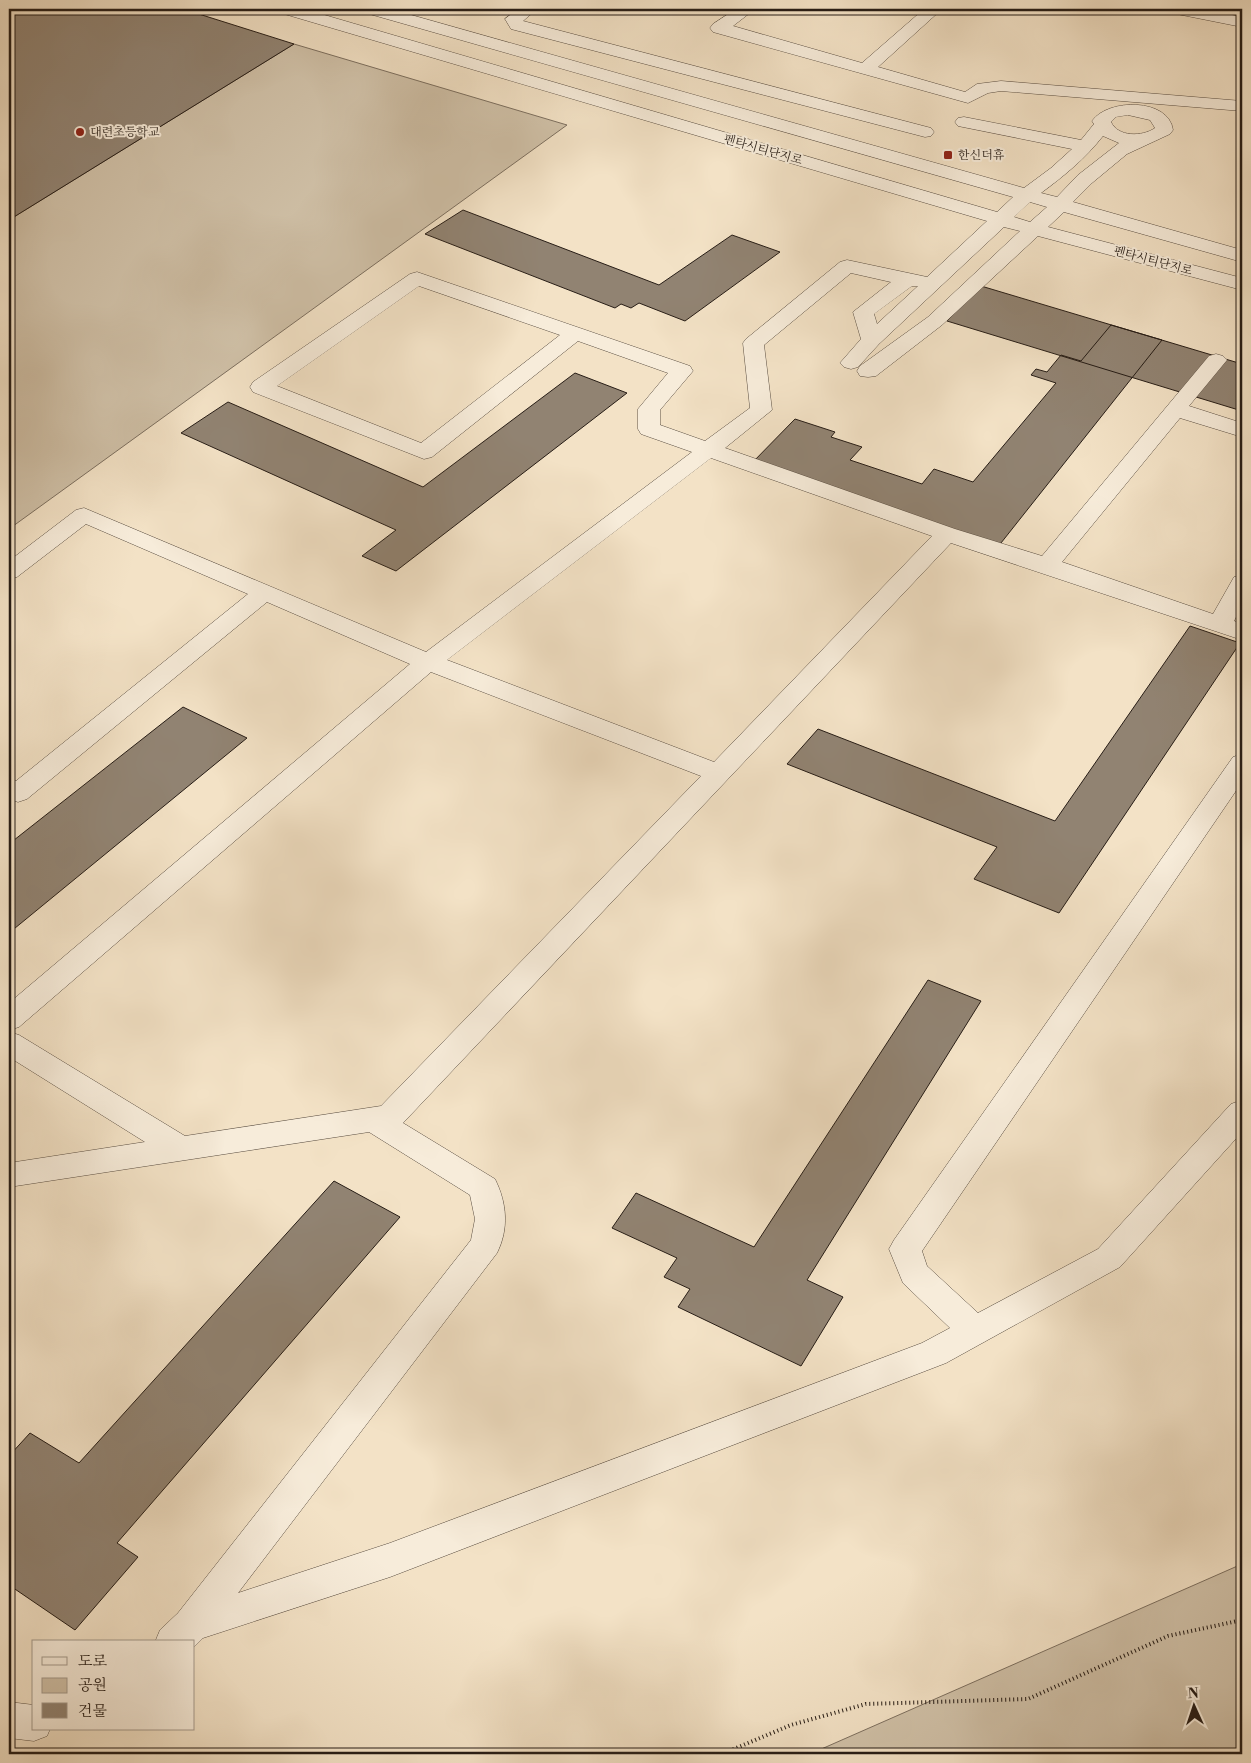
<svg xmlns="http://www.w3.org/2000/svg" width="1251" height="1763" font-family="'Libre Bodoni','Noto Serif KR',serif">
<style>
.green{fill:#d0c1a8;stroke:#7c6f5f}
.building{fill:#918372;stroke:#271d16}
.lines{fill:none;stroke-linecap:round;stroke-linejoin:round}
.minor-casing{stroke:#5a4e42;stroke-width:1}
.path{stroke:#271d16;stroke-width:4;stroke-dasharray:1 3;stroke-linecap:butt}
.minor{fill:#f7ecda;fill-rule:evenodd}
.poi-dot{fill:#8f2418;stroke:#f7ecda;stroke-width:2}
.labels{text-anchor:middle;dominant-baseline:central;stroke-width:4;stroke-linejoin:round;paint-order:stroke}
.far-poi-label{font-size:12px;fill:#271d16;stroke:#f7ecda;text-anchor:start}
.far-street-label{font-size:12px;fill:#271d16;stroke:#f7ecda}
</style>
<rect width="100%" height="100%" fill="#f3e2c6"/>
<filter id="stains"><feTurbulence type="fractalNoise" baseFrequency=".004" numOctaves="4"/><feColorMatrix values="0 0 0 0 .2 0 0 0 0 .09 0 0 0 0 .02 0 0 0 .5 -.17"/></filter>
<radialGradient id="worn" r=".72"><stop offset=".6" stop-color="#630" stop-opacity="0"/><stop offset="1" stop-color="#630" stop-opacity=".3"/></radialGradient>
<path class="green" d="M294,44L567,125L9,529V220Z
M1242,1564V1754H810Z"/>
<path class="building" d="M9,9H183L294,44L9,220Z
M463,210L659,285L732,235L780,252L685,321L639,303L631,308L621,304L615,308L425,234Z
M981,286L1242,364V411L947,321Z
M1111,325L1162,340L997,548L750,465L795,419L835,432L831,437L862,447L850,460L922,484L934,469L973,482L1056,383L1031,375L1036,369L1047,372L1061,355L1081,361Z
M575,373L627,393L396,571L362,556L396,530L181,433L228,402L423,487Z
M1190,626L1240,643L1059,913L974,879L997,847L787,764L818,729L1055,821Z
M183,707L247,738L9,933V844Z
M928,980L981,1001L807,1280L843,1297L801,1366L678,1307L690,1289L664,1277L677,1258L612,1228L636,1193L754,1247Z
M334,1181L400,1217L117,1543L138,1557L75,1630L9,1585V1456L30,1433L79,1463Z"/>
<g class="lines">
<defs>
<path id="minor" d="M279,9H304L997,212L1013,197L366,13L364,9H390L1024,188L1051,168L1072,149L958,126L955,122L958,118L964,117L1081,140L1094,124L1092,121C1108,98 1169,98 1173,130L1170,134L1127,154L1092,183L1073,202L1242,250V262L1064,212L1048,227L1242,278V290L1038,236L942,325L876,376L868,377L860,376L857,371L860,366L928,317L1020,231L1004,227L879,344L858,367L851,369L844,367L840,363L861,339L853,312L891,282L851,273L764,345L772,410L725,448L955,529L1042,556L1209,356L1216,354L1223,356L1227,360L1189,406L1242,423V437L1180,418L1062,562L1213,614L1234,577L1242,575V605L1234,621L1242,624V640L951,543L403,1123L495,1179C507,1203 509,1229 497,1253L238,1593L390,1543L922,1343L950,1328L903,1283L889,1249L894,1240L1233,757L1242,754V782L922,1251L927,1266L978,1313L1098,1249L1231,1104L1242,1100V1132L1120,1267L946,1363L390,1577L203,1638L194,1647V1642H155L160,1630L178,1613L471,1240L475,1219L470,1195L369,1132L9,1187V1163L145,1142L9,1057V1032L19,1035L185,1136L381,1106L701,776L431,672L19,1027L9,1030V1003L410,664L267,602L27,799L18,802L9,799V779L16,781L248,594L86,524L17,577L9,579V561L76,510L84,508L426,652L692,452L641,434L638,429V409L668,373L578,341L432,457L424,459L253,392L250,387L253,382L410,274L417,272L690,366L693,371L660,410V425L705,441L750,408L743,343L746,339L840,262L847,260L927,277L987,221L281,13ZM1128,115L1150,120L1155,128C1142,137 1118,137 1111,122L1116,117ZM1103,136L1119,143L1078,175L1057,197L1041,193C1064,176 1085,159 1103,136ZM1030,202L1047,207L1030,222L1014,217ZM419,286L560,335L421,443L277,386ZM912,286H918L877,324L874,314ZM711,458L932,536L714,762L447,660Z
M518,9H537L523,21L931,128L934,132L931,136L925,137L511,29L505,19Z
M736,9H755L733,26L862,63L924,9H942L878,67L965,92L977,84L1001,81L1242,101V111L1001,91L988,93L968,103L713,32L710,28L713,24Z
M1170,9H1202L1242,17V27L1172,13Z
M9,1702L34,1705V1729H50L47,1736L34,1741L9,1738Z"/>
</defs>
<use href="#minor" class="minor-casing"/>
<path class="path" d="M722,1754L791,1725L866,1704L1028,1699L1168,1636L1242,1620"/>
<use href="#minor" class="minor"/>
</g>
<g class="poi-dot">
<circle cx="80" cy="132" r="5"/>
<rect x="943" y="150" width="10" height="10" rx="2.5"/>
</g>
<g class="labels">
<g class="far-poi-label">
<text x="90" y="132">대련초등학교</text>
<text x="958" y="155">한신더휴</text>
</g>
<g class="far-street-label">
<text transform="translate(763 150) rotate(16)">펜타시티단지로</text>
<text transform="translate(1153 261) rotate(15)">펜타시티단지로</text>
</g>
</g>
<rect width="1251" height="1763" fill="none" stroke="#f3e2c6" stroke-width="30"/>
<rect x="10" y="10" width="1231" height="1743" fill="none" stroke="#271d16" stroke-width="2.5"/>
<rect x="15" y="15" width="1221" height="1733" fill="none" stroke="#271d16"/>
<rect x="32" y="1640" width="162" height="90" fill="#f7ecda" stroke="#a4998c"/>
<rect x="42" y="1657" width="25" height="8" fill="#f7ecda" stroke="#a4998c"/>
<text x="78" y="1666" font-size="15" fill="#271d16">도로</text>
<rect x="42" y="1678" width="25" height="15" fill="#d0c1a8" stroke="#a4998c"/>
<text x="78" y="1690" font-size="15" fill="#271d16">공원</text>
<rect x="42" y="1703" width="25" height="15" fill="#918372" stroke="#a4998c"/>
<text x="78" y="1716" font-size="15" fill="#271d16">건물</text>
<g transform="translate(1194 1706) rotate(357)" stroke="#f7ecda" stroke-width="4" paint-order="stroke">
<path d="M0-4L9 19L0 12L-9 19Z" fill="#271d16"/>
<text y="-8" font-size="14" font-weight="bold" text-anchor="middle" fill="#271d16">N</text>
</g>
<rect width="100%" height="100%" filter="url(#stains)"/>
<rect width="100%" height="100%" fill="url(#worn)"/>
</svg>
